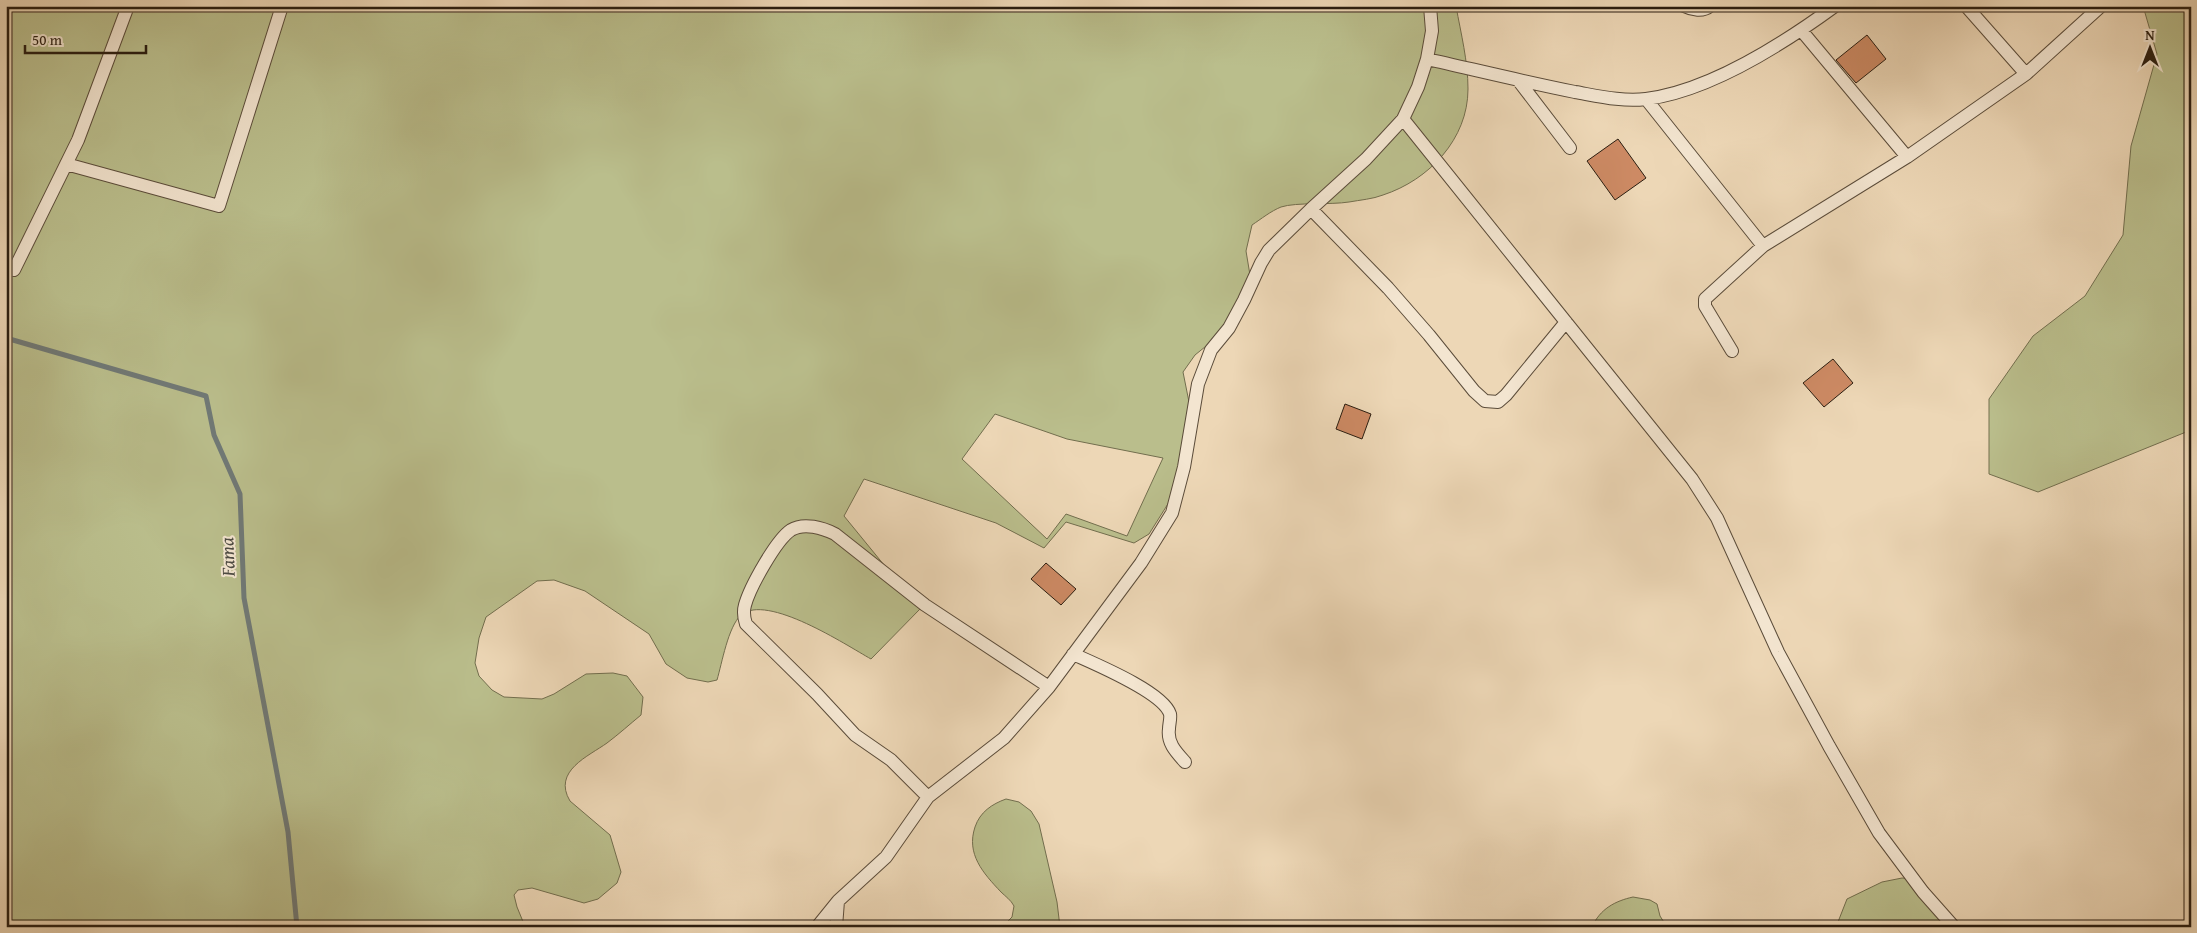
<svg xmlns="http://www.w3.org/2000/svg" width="2197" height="933" font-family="'Gentium Book Plus',serif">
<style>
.green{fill:#babe8c;stroke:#726e4e;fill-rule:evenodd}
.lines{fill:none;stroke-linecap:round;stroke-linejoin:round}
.stream{stroke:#707976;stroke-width:5}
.building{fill:#cd8a64;stroke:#2a1d10}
.minor-casing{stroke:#5b4c3a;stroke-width:14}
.minor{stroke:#f3e5d0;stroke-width:12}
.labels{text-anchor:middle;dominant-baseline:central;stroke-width:4;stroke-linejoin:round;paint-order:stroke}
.water-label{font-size:19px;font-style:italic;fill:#4d4b43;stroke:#f3e5d0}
</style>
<rect width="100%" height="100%" fill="#edd7b6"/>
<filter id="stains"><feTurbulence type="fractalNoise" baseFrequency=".004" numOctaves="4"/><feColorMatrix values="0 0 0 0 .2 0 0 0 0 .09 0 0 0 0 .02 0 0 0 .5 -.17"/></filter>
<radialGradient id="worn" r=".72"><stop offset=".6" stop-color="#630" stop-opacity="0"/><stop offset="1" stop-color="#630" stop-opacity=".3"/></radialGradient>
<path class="green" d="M6,6H1456C1461,34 1468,61 1468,89C1468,139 1429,180 1383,195C1373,199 1360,200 1349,202C1331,205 1296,202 1281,207C1271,211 1261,219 1252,225L1246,251L1250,275L1241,303L1216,338L1195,355L1183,372L1192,417L1183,480L1149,534L1134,543L1066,522L1044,548L996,523L864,479L844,516L920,609L871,659C846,645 767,593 741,615C728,627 722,663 717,680L708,682L687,678L666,664L649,634L585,591L554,580L537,581L486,617L479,638L475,663L479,676L492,690L504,697L542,699L554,694L586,674L613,673L627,676L643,697L641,715C630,724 619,734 607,743C589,756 552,771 570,801L610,835L621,872L617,883L598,899L584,903L532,888L518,890L514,895L517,907L524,924L523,927H6ZM995,414L1067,439L1163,458L1127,536L1066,514L1047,539L962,459Z
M2143,6H2191V430L2038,492L1989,474V399L2033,336L2085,296L2123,235L2131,146L2157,54Z
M1006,799L1019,802L1031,811L1039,824L1057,902L1060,927H1002L1012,917L1014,906C1011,900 1005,896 1001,892C983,873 966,854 975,827C980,812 992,804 1006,799Z
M1902,878L1916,879L1948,927H1836L1847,899L1882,882Z
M1633,897L1650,900L1657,904L1660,916L1667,927H1592C1600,909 1615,901 1633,897Z"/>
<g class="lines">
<path class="stream" d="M6,338L206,396L214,435L240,494L244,598L288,832L297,927"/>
</g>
<path class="building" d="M1867,35L1886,59L1856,83L1836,60Z
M1618,139L1646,178L1615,200L1587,161Z
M1833,359L1853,383L1824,407L1803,383Z
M1345,404L1371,414L1362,439L1336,429Z
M1046,563L1076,589L1061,605L1031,579Z"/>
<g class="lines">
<defs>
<path id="minor" d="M1684,6C1692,10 1703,12 1710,6
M1966,6L2026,74
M1801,30L1907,157
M1427,59C1476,70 1525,82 1575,92C1598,96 1623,102 1646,99C1710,91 1783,44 1835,6
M1518,80L1570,148
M1646,99L1763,246
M1403,119L1692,479L1717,518L1778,652L1829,746L1879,833L1923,892L1954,927
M66,164L219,206L282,6
M1311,209L1388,288L1429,335L1474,391L1485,401L1498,402L1506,395L1566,322
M14,270L78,140L128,6
M1732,351L1705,306V299L1763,246L1907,157L2026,74L2101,6
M1073,654C1095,664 1163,692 1170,714C1171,718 1169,724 1169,729C1167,743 1176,752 1185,762
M928,797L891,760L855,735L817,694L746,624C744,618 743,612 745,605C750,587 776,540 791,530C804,522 823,528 835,534L925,605L1049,687
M817,927L838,901
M836,927L838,901L886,857L928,797L1004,738L1049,687L1141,563L1172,513L1184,467L1198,384L1211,350L1229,328L1244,300L1261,263L1269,250L1311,209L1366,159L1403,119L1418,87L1427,59L1432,31L1430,6"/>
</defs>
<use href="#minor" class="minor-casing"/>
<use href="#minor" class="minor"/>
</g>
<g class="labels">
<g class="water-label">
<text transform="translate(227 557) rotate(-92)">Fama</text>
</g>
</g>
<rect width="2197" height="933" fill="none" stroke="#edd7b6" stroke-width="25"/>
<rect x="8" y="8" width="2182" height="918" fill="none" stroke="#2a1d10" stroke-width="2.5"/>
<rect x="12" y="12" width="2172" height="908" fill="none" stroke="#2a1d10"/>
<g transform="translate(2150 48)" stroke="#f3e5d0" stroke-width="4" paint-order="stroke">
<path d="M0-4L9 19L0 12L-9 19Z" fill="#2a1d10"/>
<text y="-8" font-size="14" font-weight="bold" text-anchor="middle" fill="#2a1d10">N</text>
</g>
<path d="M25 45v8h121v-8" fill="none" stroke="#2a1d10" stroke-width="2.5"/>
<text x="32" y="45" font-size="15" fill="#2a1d10" stroke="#f3e5d0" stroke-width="4" paint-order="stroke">50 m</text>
<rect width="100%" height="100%" filter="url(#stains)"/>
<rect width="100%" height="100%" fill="url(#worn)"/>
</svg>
